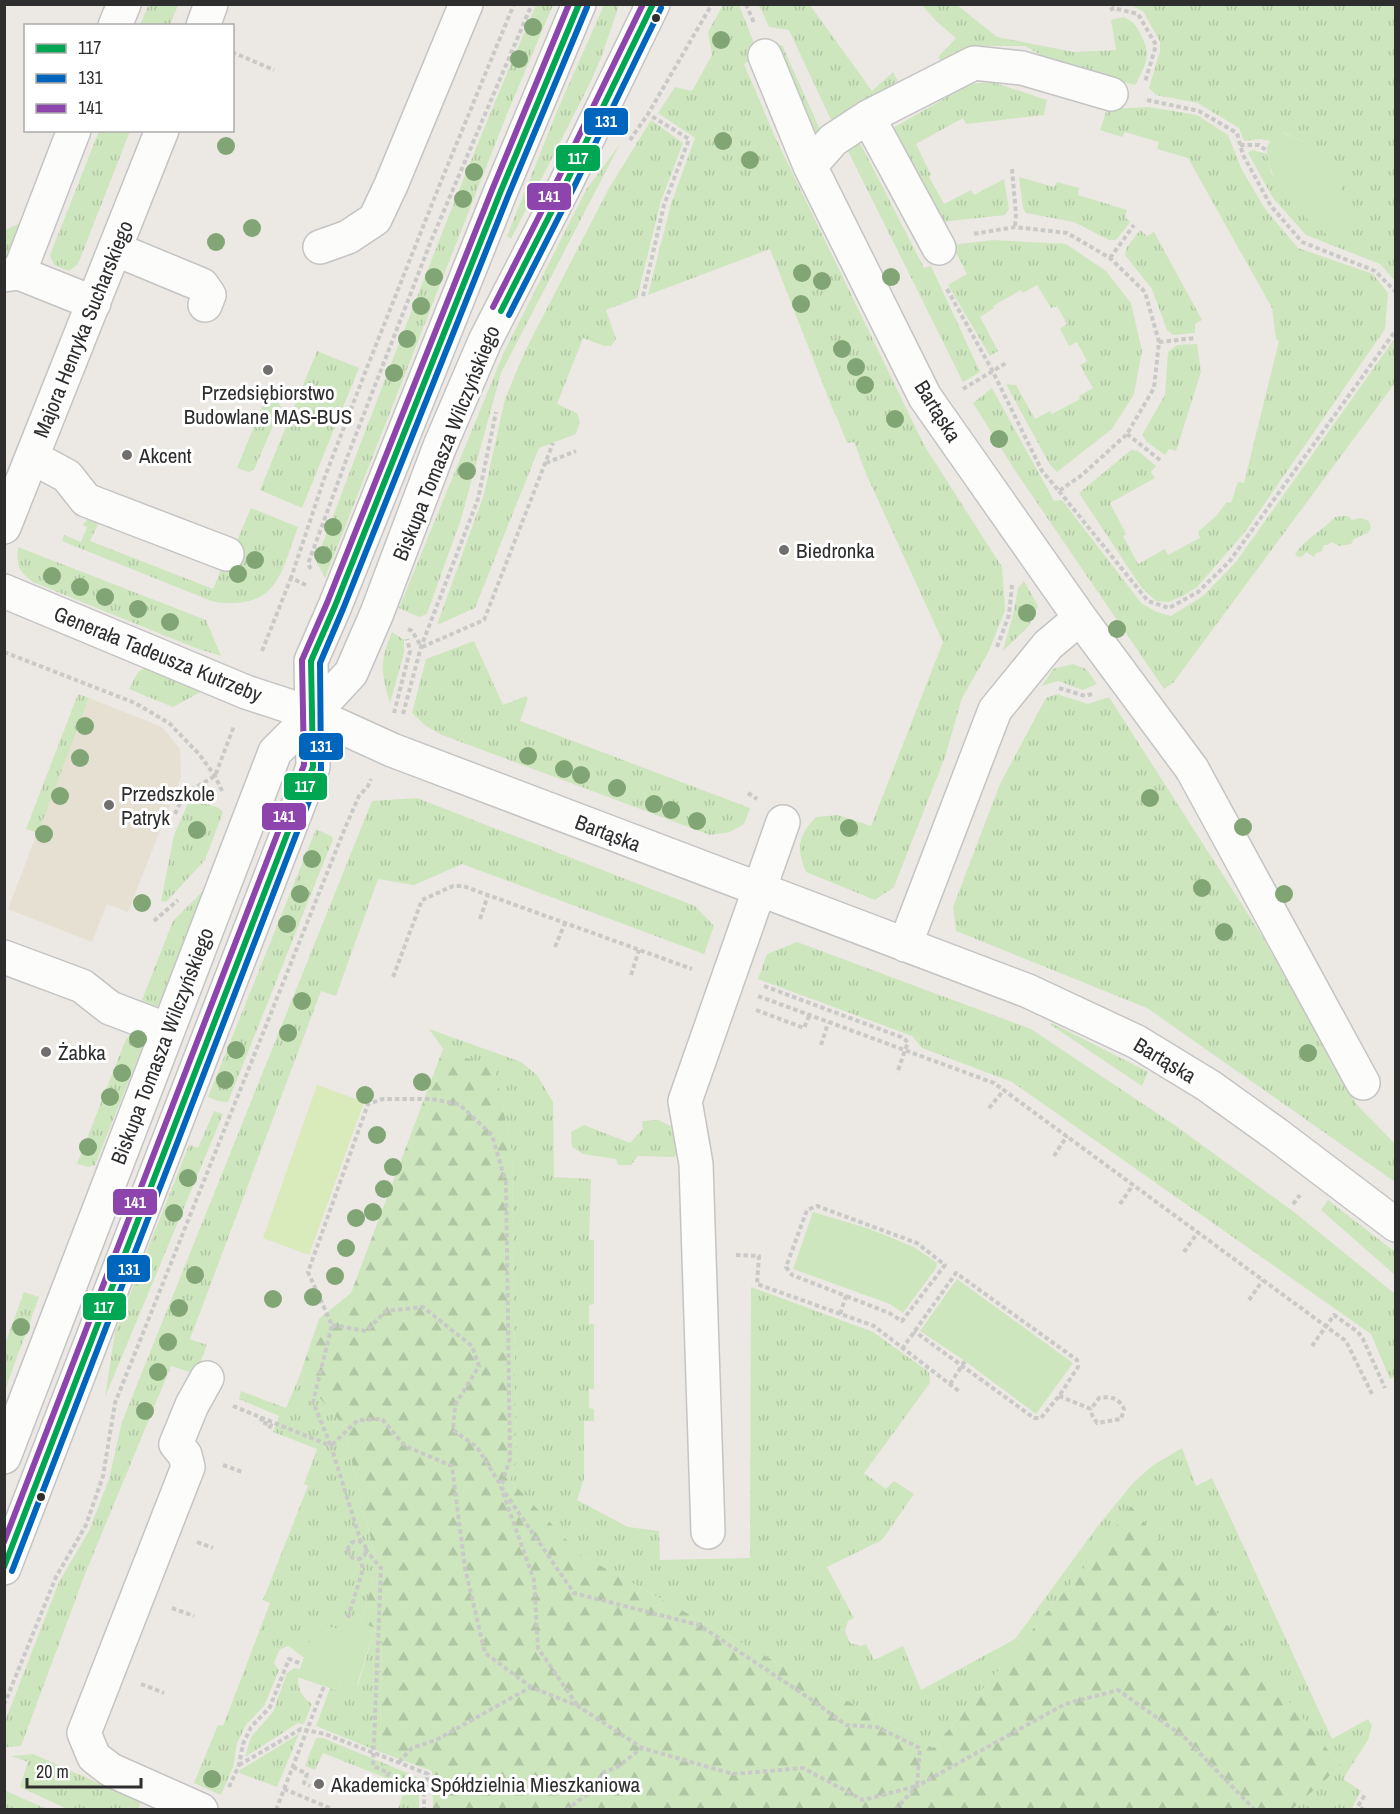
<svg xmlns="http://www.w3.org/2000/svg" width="1400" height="1814" font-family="'Archivo Narrow',sans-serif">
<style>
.education{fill:#e6e0d3}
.grass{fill:url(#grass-tufts)}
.forest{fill:url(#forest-firs)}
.park{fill:#cee6be}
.pitch{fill:#d9eabb}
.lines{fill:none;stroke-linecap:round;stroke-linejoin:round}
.minor-casing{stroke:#c5c4c5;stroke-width:36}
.path{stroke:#c9c9c8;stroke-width:4;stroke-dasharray:4.5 3;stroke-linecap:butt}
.minor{stroke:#fcfcfb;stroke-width:33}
.bus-1-casing{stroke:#fff;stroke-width:10}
.bus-2-casing{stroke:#fff;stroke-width:10}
.bus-3-casing{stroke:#fff;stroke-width:10}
.bus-1{stroke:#00a651;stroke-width:6}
.bus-2{stroke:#0065bd;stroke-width:6}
.bus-3{stroke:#8e44ad;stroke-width:6}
.tree{fill:#82a575}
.bus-dot{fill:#2e2e2e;stroke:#fff;stroke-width:2}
.poi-dot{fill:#706f6e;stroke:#fff;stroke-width:2}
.labels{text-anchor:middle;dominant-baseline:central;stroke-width:6;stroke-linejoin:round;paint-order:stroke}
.street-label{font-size:21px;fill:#2e2e2e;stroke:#fff}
.poi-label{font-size:21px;fill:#2e2e2e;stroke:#fff;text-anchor:start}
.line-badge{stroke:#fff;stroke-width:2}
.badge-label{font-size:16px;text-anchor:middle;font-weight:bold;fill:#fff}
</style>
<defs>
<pattern id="grass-tufts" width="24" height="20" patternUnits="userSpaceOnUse" patternTransform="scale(1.5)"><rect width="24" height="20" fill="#cee6be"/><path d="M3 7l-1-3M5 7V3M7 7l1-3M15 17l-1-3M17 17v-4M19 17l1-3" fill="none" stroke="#b1c6a4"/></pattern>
<pattern id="forest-firs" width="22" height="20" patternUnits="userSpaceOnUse" patternTransform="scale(1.5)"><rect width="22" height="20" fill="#cee6be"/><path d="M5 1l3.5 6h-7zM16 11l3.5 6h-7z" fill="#b1c6a4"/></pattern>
</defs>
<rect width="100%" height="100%" fill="#ece8e4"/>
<path class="education" d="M89,698L162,727L180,749L181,777L128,912L107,904L92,942L8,909Z"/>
<path class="grass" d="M149,4L178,5L170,25H140Z
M536,5H553L507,114L325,578L316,561C387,374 457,188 536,5Z
M604,5H619L601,58L589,85L511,239L507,236L558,109Z
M723,5H739L759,56L744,64L775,137L924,445L1002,567L1005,610L989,651L962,698L945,757L894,887L875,900L806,872C796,848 798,836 816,817L838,815L871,826L943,642L867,476L854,442L847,443L836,415H835L770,249L648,295L671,204L695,138L658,113L675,87L692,91L712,55L708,32Z
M759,5H810L872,91L893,72L898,81L832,122L789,30L769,27Z
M922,5H957L997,37L1074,52L1116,50L1111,20L1124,17C1135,23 1136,25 1142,37C1152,56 1144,68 1135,85L1062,67L1025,46H979L953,53L943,62L938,57L956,38L937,22Z
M1130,5H1395V281L1380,264L1306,235L1273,198L1248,153L1252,150L1267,154L1271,173L1295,208L1340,183L1324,161L1308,144L1283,132L1271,141L1260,139L1244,141L1239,128L1198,103L1156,95L1149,88L1160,51V42L1143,11Z
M782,45L822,134L814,136L777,47Z
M992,82L1047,100L1044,115L966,124L963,118L916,144L931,175L929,177L944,204L971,190L974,195L1004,179L1009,209L1005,215L941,222L893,128L970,84Z
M1148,107L1197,115L1228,135L1242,170L1265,209L1298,248L1373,274L1388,293L1385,329L1245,532L1197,587L1183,596L1168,602L1156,601L1141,587L1079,493L1131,450L1138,451L1156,466L1151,472L1155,478L1110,503L1126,534L1123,536L1138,564L1165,549L1168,555L1200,538L1198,532L1216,516L1227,502L1231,503L1238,482L1244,483L1279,341L1276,339L1272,308L1188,158L1157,149L1159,142L1125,132L1122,137L1100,130L1107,109Z
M651,120L683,143L661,201L637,298L606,310L616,339L611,346H604L583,338L557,404L577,413L580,422L576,434L539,448L475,608L437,625L484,494L505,399L525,351L608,190Z
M99,131H130L78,264L69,271L54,265L50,255Z
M860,143L924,268L931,266L980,372L963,382L845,145Z
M620,144L501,373L461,519L427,614L419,617L399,608L504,352L586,190Z
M1019,177L1054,187L1057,182L1079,188L1078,195L1127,210L1125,217L1130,222L1116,240H1109L1074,222L1026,213L1023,208Z
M23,222L26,231L5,258V230Z
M1140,230L1147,236L1154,232L1202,320L1195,324V333L1173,335L1167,330L1152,289L1125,255L1127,247Z
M993,240L1066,244L1106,271L1131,303L1142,351L1134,394L1112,429L1057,472L1050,465L1006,384L1016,385L1035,419L1050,411L1052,414L1080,399L1079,396L1093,388L1080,365L1087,361L1077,342L1069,346L1060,329L1067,324L1057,306L1051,308L1037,285L1023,293L1021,290L993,306L994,308L980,317L998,351L990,356L948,285L967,274L952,245Z
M1395,338V383L1173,683L1164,689L1014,469L973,403L992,388L1054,501L1062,500L1142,604L1157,612L1171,616L1203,596L1236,562Z
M1197,344L1201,372L1176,451L1169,449L1165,455L1147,442L1142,435L1165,395L1168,352L1177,345Z
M317,351L359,368L302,508L260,490Z
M266,397L278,402L281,407L254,470L249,472L237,468Z
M251,508L298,527C280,576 277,610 214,602L62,541L64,535L81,542L87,527L83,525L92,513L100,520L90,541L213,589L224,563L234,548Z
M1343,516H1348L1352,520L1361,518L1369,521L1371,529L1368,533L1354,539L1351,544L1339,546L1332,542L1328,545H1324L1322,551L1316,553L1314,557L1306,552L1303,556L1298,557L1295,554C1305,539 1323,530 1335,517Z
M18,547L206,620L221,656L193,647L33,582C17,570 17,566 18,547Z
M1024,581L1038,606L1028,627L1003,651L1014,611L1018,588Z
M392,632L404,640V653L390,703C381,671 379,663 392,632Z
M474,641L503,705L526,696L528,698L520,721L750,808L744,824L730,832L710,835L442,735L426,726L412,713L426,659Z
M1073,664L1086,669L1097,684L1083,690L1058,681L1042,686L1053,669Z
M151,665L204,690L173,707L129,689L138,672Z
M78,694L89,698L38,833L26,829Z
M1057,694L1088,704L1109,697L1262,936L1357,1105L1395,1144V1182L1147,1008L956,931L953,907L1000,784L1046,698Z
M417,798L695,906L714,926L704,954L462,864L414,885L378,879L336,996L321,991L190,1339L207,1345L196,1374L171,1366L85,1574L21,1746L5,1747L4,1724L59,1582L89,1531L109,1479L122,1422L372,801Z
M190,799L219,808L223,812L205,860L166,902L161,901L174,835Z
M316,829L331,836L333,839L228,1102L218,1101L208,1097Z
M209,885L164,1003L149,1010L140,1005L173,921Z
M797,942L1031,1029L1176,1126L1294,1212L1395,1294V1377L1390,1379L1371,1334L1012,1082L922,1048L912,1036L758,979L767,954Z
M1052,1023L1148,1072L1142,1086L1051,1025Z
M429,1029L521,1062L537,1075L553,1102L554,1177L591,1179L589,1240H594V1304L589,1305V1324H594V1389H589V1408L594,1409V1421H584V1479L577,1500L628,1527L659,1531L660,1560L750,1558L751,1287L873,1332L929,1372L930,1383L864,1473L886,1489L894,1481L914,1494L882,1540L827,1567L854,1618L848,1621L845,1631L850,1643L861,1646L866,1644L874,1660L903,1646L921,1690L1015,1639L1097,1527L1133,1483L1152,1466L1182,1448L1196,1486L1212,1478L1332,1739L1368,1719L1372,1726L1368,1740L1343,1779L1361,1791L1352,1808L1354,1809H1291L1341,1766L1131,1507L1086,1566L933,1748L581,1555L510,1480L516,1462L512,1152L495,1070L443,1049Z
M137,1031L147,1035L95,1165L89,1167L77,1164L126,1039Z
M214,1111L223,1114L105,1397L115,1332L189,1145L198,1148Z
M658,1120L677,1129L682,1150L674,1157L638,1156L631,1165H618L616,1159L583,1154L572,1147L571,1132L584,1125L630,1143L643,1129L642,1121Z
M1328,1200L1395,1252V1275L1321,1210Z
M24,1292L39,1297L5,1390V1344Z
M300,1375L343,1425L377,1564L361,1623L343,1616L338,1630L317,1623L304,1657C297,1654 294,1649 288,1646L280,1649L274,1663L279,1670L264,1706L246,1725L237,1743L233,1767L221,1795L194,1783L218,1725L223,1726L270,1603L263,1600L308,1486L304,1484L317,1449L273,1432L279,1416L239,1399L241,1391L286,1408Z
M375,1628L382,1630L380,1752L316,1726L330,1688L338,1691L342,1679L358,1685Z
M294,1668L300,1669C295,1683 300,1696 312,1704L304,1724L298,1723L245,1757L251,1737L273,1712L287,1673Z
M299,1734L277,1787L239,1773L240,1770Z
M316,1738H323L422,1779L419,1797V1809H398L406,1786L323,1753L315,1770L305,1766Z
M33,1754L141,1802L138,1809H67L20,1787L28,1762L11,1756Z
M4,1790L47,1809H5Z"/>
<path class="forest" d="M443,1049L495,1069L512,1152L516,1462L510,1480L581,1555L933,1748L1086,1566L1131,1506L1341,1766L1291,1810L433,1809L432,1771L380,1752L382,1631L361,1623L377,1564L343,1425L300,1375L319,1319L351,1293Z"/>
<path class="park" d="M1282,132L1308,144L1324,161L1340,183L1349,210L1348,233L1333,238C1308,222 1274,192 1269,162C1268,158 1266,152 1267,148C1269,140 1276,136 1282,132Z
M813,1212L870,1229L914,1247L937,1263L936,1268L903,1313L890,1304L793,1269Z
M957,1279L1073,1363L1036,1414L965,1361L920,1331Z
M343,1616L375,1628L357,1685L342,1679L338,1691L297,1677L316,1623L338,1629Z"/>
<path class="pitch" d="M317,1085L364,1102L309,1255L263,1238Z"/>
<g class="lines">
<defs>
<path id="minor" d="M115,26L124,4
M203,26L211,4
M765,56L810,166L925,397L1080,618L1192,769L1363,1083
M868,117L939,248
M810,166L833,140L868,117L974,63L1022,68L1111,94
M320,247L348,237L375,219L391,185L466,4
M115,249L202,285L209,295L205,305
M19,273L74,130
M4,275L19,273L94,303
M32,457L67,476L86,500L227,554
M4,527L162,130
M4,591L246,692L313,714L392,750L1028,991L1137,1042L1209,1086L1276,1134L1396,1225
M905,945L995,710L1048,645L1080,618
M4,957L82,986L110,1008L168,1030
M4,1457L275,752L313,714L351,673L377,613L440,446L485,341L566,183L653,4
M708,1532L696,1164L685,1101L783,822
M4,1568L313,767L311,661L335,606L500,193L579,4
M201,1810L111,1770L94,1757L84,1733L188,1467L185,1455L176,1444L192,1405L207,1378"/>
</defs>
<use href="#minor" class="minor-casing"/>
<path class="path" d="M746,4L754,23
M1110,10L1114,8L1138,14L1156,45L1145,82
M232,52L274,70
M1147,100L1199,111L1237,133L1243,155L1271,206L1302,242L1375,271L1396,292
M630,140L648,114L712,4
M1240,145H1259L1266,150
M1012,169L1016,214L1015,227
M1110,258L1134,225
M947,289L992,370L1042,471L1059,491L1082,475L1127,434L1154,388L1159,342L1145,292L1110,258L1067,233L1015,227L973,234
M643,296L664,205L689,139L648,114
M1159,342L1196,338
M963,389L1006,363
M1127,434L1160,460
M546,463L576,451
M1059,491L1148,601L1169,608L1198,592L1229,562L1396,330
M311,569L308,564L348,455L431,241L532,4
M306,585L291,578L324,479L368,365L440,184L514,4
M408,629L412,631L421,646
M422,647L484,620L553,443
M997,647L1009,615L1012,585
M262,651L291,578
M4,652L135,703L169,723L199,754L215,776L222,791
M1059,688L1085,696L1092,694
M394,713L410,651L407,639
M403,714L421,647L478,499L496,412
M748,793L757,799
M175,814L184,794L215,776L234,726
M480,919L488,895
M154,921L178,900
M555,947L565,923
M631,975L639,950
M393,977L422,900L453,886H463L692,969
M764,986L901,1037L908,1042L897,1073
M758,996L994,1083L1346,1341L1372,1394
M756,1010L804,1028L809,1016
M821,1045L828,1023
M989,1108L1004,1090
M1054,1156L1067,1136
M1120,1204L1133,1185
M1293,1204L1300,1195
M1184,1252L1198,1232
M736,1255L759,1256L757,1284L874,1326L960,1392
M1249,1300L1263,1280
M840,1314L846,1296L792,1275L786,1267L807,1210L817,1206L917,1243L945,1265L902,1321L889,1313L846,1296
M332,1325L366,1331L386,1311L423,1307L472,1346L479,1366L455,1405L453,1430L477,1447L501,1486
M1312,1346L1334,1315L1358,1332L1363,1339L1385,1388
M902,1349L956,1273L1077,1360L1078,1367L1059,1396L1041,1418H1034L914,1331
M950,1384L965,1361
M1059,1396L1091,1409L1099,1398C1111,1396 1119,1398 1124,1409L1121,1419L1097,1423L1092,1415L1091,1409
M233,1406L331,1446L361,1542
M262,1417L261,1422L271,1425L268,1430
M223,1465L242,1472
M503,1493L534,1580L538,1648L577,1705
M348 1550a9 9 0 1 1 18 0a9 9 0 1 1-18 0Z
M197,1542L213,1548
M365,1549L381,1568L373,1766L389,1773L386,1778
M172,1608L194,1616
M348,1618L363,1569L360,1558
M141,1684L164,1693
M4,1705L56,1577L86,1525L103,1476L115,1403L345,828L359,796L368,786L371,779
M399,1762L412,1748L436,1740L531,1687L578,1706L642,1748L733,1774L803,1768L863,1800L917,1786L920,1748L877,1727L846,1725L809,1698L699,1625L574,1593L501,1487L510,1459L506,1183L492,1135L459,1104L431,1099H383L368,1104L308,1272L332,1325L313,1402L331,1446L358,1420L382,1419L405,1446L452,1466L465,1568L485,1653L531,1687
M239,1765L301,1729L325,1734L428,1774L424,1795V1810
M293,1767L307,1774L304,1783L310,1786
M229,1787L239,1765L243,1744L251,1727L270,1707L289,1659L302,1664
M284,1789L332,1809
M276,1810L324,1686
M566,1810L592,1791L598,1780L604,1772L616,1768L642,1748
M895,1810L917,1786L1065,1704L1118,1690L1184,1737L1255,1810
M1364,1810L1358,1806L1366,1793"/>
<use href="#minor" class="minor"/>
<defs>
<path id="bus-1" d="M501,311L566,183L653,4
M4,1567L313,767L311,661L335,606L500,193L579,4"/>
<path id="bus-2" d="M509,315L574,187L661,8
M12,1571L321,770L320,663L343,609L508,196L587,7"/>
<path id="bus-3" d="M493,307L558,179L643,4
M4,1542L304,765L302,660L327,603L492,190L569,4"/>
</defs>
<use href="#bus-1" class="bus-1-casing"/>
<use href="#bus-2" class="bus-2-casing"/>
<use href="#bus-3" class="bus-3-casing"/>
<use href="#bus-1" class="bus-1"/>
<use href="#bus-2" class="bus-2"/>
<use href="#bus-3" class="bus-3"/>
</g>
<g class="tree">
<circle cx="533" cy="27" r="9"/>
<circle cx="721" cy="40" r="9"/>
<circle cx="519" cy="59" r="9"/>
<circle cx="723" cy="141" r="9"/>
<circle cx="226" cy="146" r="9"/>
<circle cx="750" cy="160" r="9"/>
<circle cx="474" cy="172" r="9"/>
<circle cx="463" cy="199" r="9"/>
<circle cx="252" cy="228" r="9"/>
<circle cx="216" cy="242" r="9"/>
<circle cx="802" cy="273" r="9"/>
<circle cx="434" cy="277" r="9"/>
<circle cx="891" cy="277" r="9"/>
<circle cx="822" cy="281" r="9"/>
<circle cx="801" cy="304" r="9"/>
<circle cx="421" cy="306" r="9"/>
<circle cx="407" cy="339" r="9"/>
<circle cx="842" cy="349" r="9"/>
<circle cx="856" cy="367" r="9"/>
<circle cx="394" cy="373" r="9"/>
<circle cx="865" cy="385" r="9"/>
<circle cx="895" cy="419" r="9"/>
<circle cx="999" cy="439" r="9"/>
<circle cx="467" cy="471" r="9"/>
<circle cx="333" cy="527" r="9"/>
<circle cx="323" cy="555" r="9"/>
<circle cx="255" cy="560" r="9"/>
<circle cx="238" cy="574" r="9"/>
<circle cx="52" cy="576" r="9"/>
<circle cx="80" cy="587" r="9"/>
<circle cx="105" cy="597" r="9"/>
<circle cx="138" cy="609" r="9"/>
<circle cx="1027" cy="613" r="9"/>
<circle cx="170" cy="622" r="9"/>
<circle cx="1117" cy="629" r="9"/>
<circle cx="85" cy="726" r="9"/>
<circle cx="528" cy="756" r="9"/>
<circle cx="80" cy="758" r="9"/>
<circle cx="564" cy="769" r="9"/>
<circle cx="581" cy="775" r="9"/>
<circle cx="617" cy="788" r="9"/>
<circle cx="60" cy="796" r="9"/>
<circle cx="1150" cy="798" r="9"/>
<circle cx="654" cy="804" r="9"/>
<circle cx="671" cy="810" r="9"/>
<circle cx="697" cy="821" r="9"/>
<circle cx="1243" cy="827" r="9"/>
<circle cx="849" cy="828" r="9"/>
<circle cx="197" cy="830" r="9"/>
<circle cx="44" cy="834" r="9"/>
<circle cx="312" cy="859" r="9"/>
<circle cx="1202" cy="888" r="9"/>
<circle cx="300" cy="894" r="9"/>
<circle cx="1284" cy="894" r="9"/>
<circle cx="142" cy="903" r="9"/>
<circle cx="287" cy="924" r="9"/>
<circle cx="1224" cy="932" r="9"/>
<circle cx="302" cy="1001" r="9"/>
<circle cx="288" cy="1033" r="9"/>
<circle cx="138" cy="1039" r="9"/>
<circle cx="236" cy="1050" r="9"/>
<circle cx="1308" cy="1053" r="9"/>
<circle cx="122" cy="1073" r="9"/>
<circle cx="225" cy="1080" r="9"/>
<circle cx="422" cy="1082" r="9"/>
<circle cx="365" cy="1095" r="9"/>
<circle cx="110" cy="1097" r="9"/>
<circle cx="377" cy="1135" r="9"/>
<circle cx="88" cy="1147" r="9"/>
<circle cx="393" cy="1167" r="9"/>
<circle cx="188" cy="1178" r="9"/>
<circle cx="384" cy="1189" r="9"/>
<circle cx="373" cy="1212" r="9"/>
<circle cx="174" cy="1213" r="9"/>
<circle cx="356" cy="1218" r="9"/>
<circle cx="346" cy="1248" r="9"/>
<circle cx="195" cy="1275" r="9"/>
<circle cx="335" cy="1276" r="9"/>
<circle cx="313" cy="1297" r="9"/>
<circle cx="273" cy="1299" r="9"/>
<circle cx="179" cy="1308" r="9"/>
<circle cx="21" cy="1327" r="9"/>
<circle cx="168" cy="1342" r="9"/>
<circle cx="158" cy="1372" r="9"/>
<circle cx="145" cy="1411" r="9"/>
<circle cx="212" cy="1779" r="9"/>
</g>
<g class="bus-dot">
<circle cx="656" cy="18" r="5"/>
<circle cx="41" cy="1497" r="5"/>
</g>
<g class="poi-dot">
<circle cx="268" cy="370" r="6"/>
<circle cx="127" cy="455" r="6"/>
<circle cx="784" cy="550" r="6"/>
<circle cx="109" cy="805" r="6"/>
<circle cx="46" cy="1052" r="6"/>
<circle cx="319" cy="1784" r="6"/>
</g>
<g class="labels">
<g class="street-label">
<text transform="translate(83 329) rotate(-68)">Majora Henryka Sucharskiego</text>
<text transform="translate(938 411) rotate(58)">Bartąska</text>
<text transform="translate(446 443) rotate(-68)">Biskupa Tomasza Wilczyńskiego</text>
<text transform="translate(158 654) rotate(22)">Generała Tadeusza Kutrzeby</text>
<text transform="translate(608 833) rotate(21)">Bartąska</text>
<text transform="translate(162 1046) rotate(-69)">Biskupa Tomasza Wilczyńskiego</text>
<text transform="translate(1165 1060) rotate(31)">Bartąska</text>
</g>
<g class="poi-label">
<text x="268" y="392" text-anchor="middle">Przedsiębiorstwo<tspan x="268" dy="24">Budowlane MAS-BUS</tspan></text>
<text x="139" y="455">Akcent</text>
<text x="796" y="550">Biedronka</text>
<text x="121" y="793">Przedszkole<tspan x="121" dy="24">Patryk</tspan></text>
<text x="58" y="1052">Żabka</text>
<text x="331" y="1784">Akademicka Spółdzielnia Mieszkaniowa</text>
</g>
</g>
<g class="line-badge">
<rect x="583" y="107" width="46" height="29" rx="6" fill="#0065bd"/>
<rect x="555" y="144" width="46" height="28" rx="6" fill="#00a651"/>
<rect x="526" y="182" width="46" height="29" rx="6" fill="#8e44ad"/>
<rect x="298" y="732" width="46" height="29" rx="6" fill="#0065bd"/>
<rect x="283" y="772" width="45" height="29" rx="6" fill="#00a651"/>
<rect x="261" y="802" width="46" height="29" rx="6" fill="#8e44ad"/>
<rect x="112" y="1188" width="46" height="28" rx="6" fill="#8e44ad"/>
<rect x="106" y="1254" width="45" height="29" rx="6" fill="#0065bd"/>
<rect x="82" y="1292" width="45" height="29" rx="6" fill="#00a651"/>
</g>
<g class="badge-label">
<text x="606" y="127">131</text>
<text x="578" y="164">117</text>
<text x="549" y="202">141</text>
<text x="321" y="752">131</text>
<text x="305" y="792">117</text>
<text x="284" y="822">141</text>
<text x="135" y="1208">141</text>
<text x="129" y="1275">131</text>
<text x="104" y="1313">117</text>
</g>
<rect width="1400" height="1814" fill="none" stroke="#2e2e2e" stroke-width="12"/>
<rect x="24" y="24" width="210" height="108" fill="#ffffff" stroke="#ababab" stroke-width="1.5"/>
<rect x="36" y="44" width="30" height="9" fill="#00a651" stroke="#ababab" stroke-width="1.5"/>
<text x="78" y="54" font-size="18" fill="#2e2e2e">117</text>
<rect x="36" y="74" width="30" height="9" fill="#0065bd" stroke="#ababab" stroke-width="1.5"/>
<text x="78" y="84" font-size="18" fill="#2e2e2e">131</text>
<rect x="36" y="104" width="30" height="9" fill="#8e44ad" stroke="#ababab" stroke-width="1.5"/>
<text x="78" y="114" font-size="18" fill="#2e2e2e">141</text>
<path d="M27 1778v9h114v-9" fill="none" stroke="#2e2e2e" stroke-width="3"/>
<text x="36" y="1778" font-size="18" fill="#2e2e2e" stroke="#ffffff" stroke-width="4.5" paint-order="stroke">20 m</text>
</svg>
